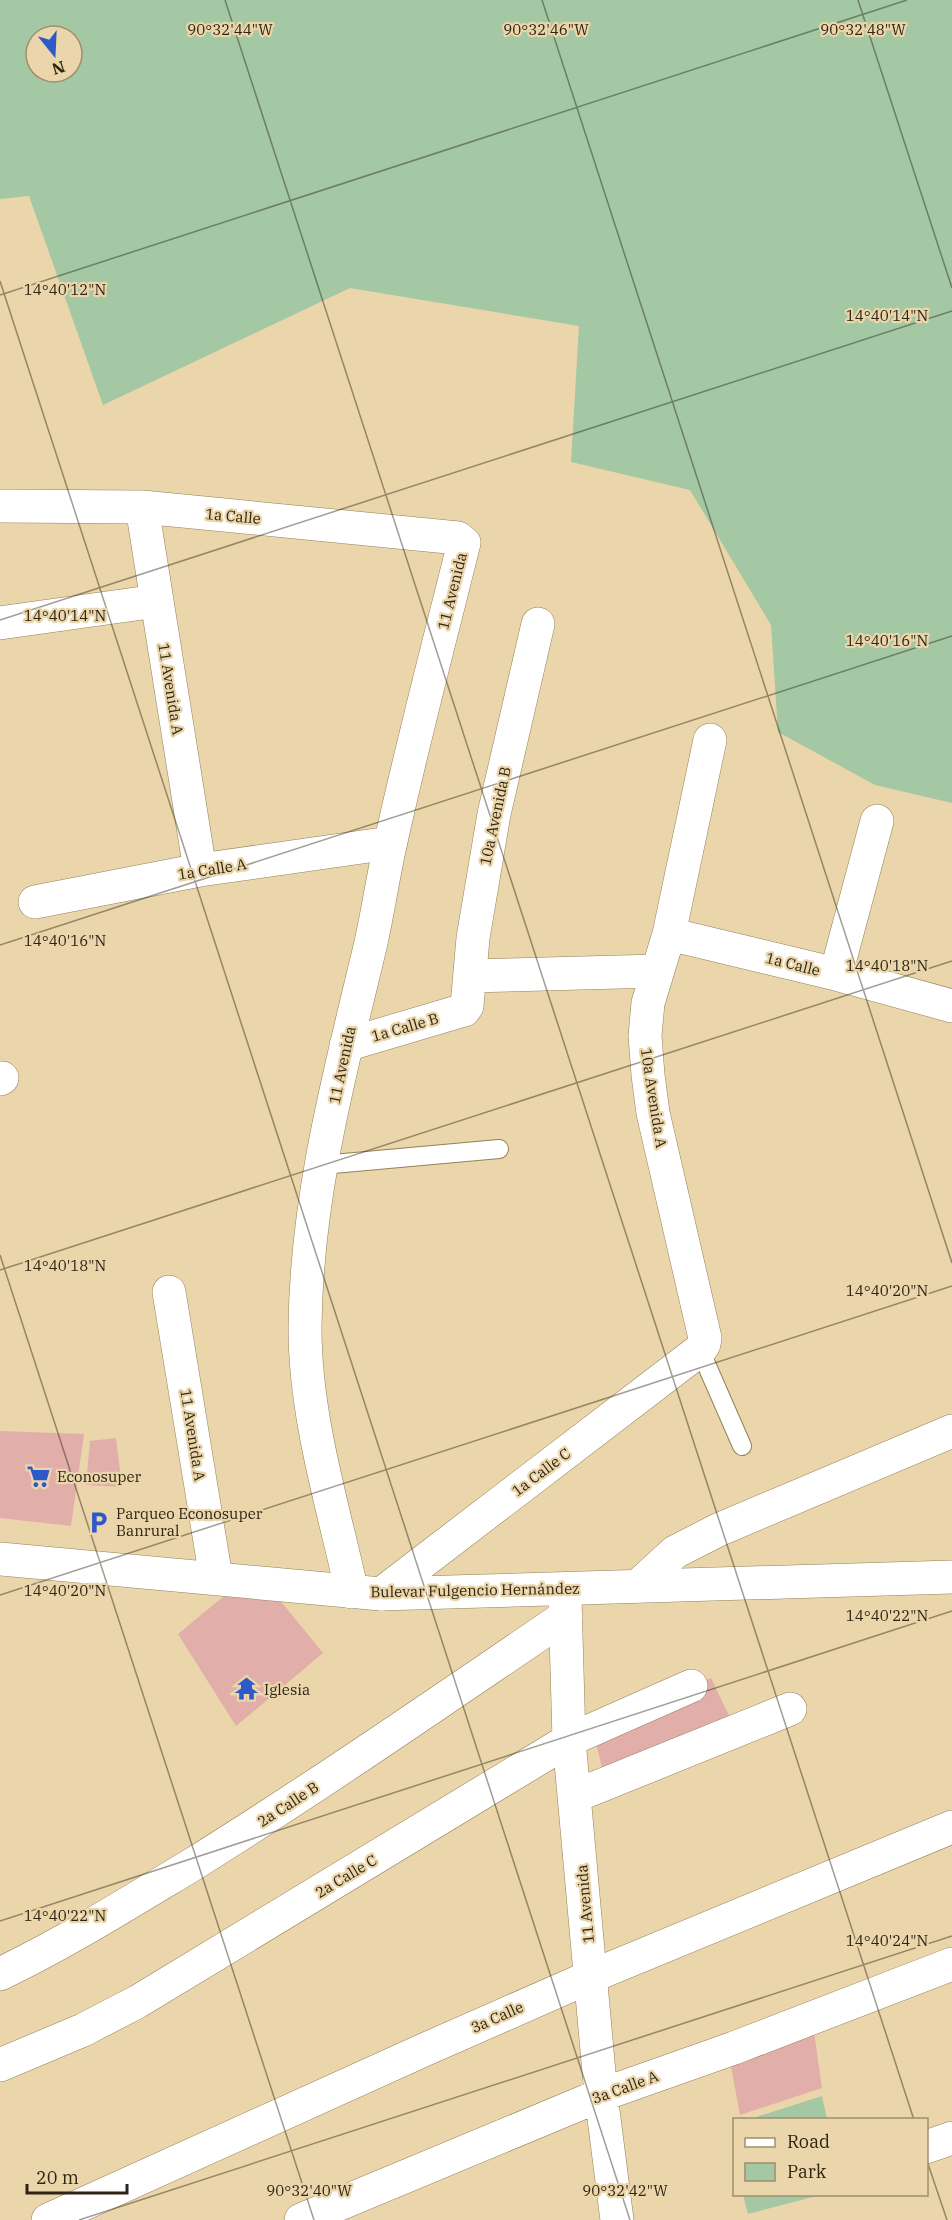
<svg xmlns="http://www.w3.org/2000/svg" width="952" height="2220" font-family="'IBM Plex Serif',serif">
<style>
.green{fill:#a3c8a3;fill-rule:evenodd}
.building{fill:#e2aea9}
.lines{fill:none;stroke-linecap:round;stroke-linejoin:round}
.service-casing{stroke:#958158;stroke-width:20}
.minor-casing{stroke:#958158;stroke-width:34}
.tertiary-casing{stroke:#958158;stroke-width:34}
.service{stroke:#fff;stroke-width:18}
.minor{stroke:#fff;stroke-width:33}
.tertiary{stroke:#fff;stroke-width:33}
.ticks{fill:none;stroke:#2d2514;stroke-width:1.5;stroke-opacity:0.45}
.labels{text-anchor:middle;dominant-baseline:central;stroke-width:4.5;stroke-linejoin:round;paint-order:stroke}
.street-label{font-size:15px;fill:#2d2514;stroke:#ebd5aa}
.poi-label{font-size:15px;fill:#2d2514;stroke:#ebd5aa;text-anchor:start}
.ticks-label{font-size:15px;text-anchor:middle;fill:#2d2514;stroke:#ebd5aa;stroke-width:4.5;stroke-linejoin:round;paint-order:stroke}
</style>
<rect width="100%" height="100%" fill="#ebd5aa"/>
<path class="green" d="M0,0H952V803L875,785L778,732L771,625L690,490L571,462L579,326L350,288L103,405L29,196L0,199ZM36,36H72V72H36Z
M822,2096L827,2119H750Z
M743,2195V2194L820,2195L748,2214Z"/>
<path class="building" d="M0,1431L84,1434L71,1526L0,1518Z
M116,1438L122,1487L86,1485L90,1441Z
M235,1587L274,1593L323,1653L236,1726L178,1634Z
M711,1678L735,1728L605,1780L594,1735Z
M813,2025L822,2088L740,2115L730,2061Z"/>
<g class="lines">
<defs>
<path id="service" d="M322,1165L499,1149
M700,1350L742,1446"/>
<path id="minor" d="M0,506L142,507L458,538L464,543C439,643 413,741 391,841C383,876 378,912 370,947C340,1072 306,1198 305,1328C305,1417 333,1506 352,1592
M142,507L200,870
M0,623L157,601
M35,902L200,870L390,843
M669,934L836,974L952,1006
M836,974L877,821
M470,976L657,971
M346,1045L464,1010L467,1006L473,938L494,814L538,624
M0,1079L2,1078
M169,1292L216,1578
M638,1586L675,1552L718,1530L952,1431
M381,1594L700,1350L704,1344L705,1338L653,1113L648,1075L645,1036L648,1003L669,934L710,740
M565,1599L569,1740L601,2095L617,2220
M575,1796L790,1709
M0,1974C66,1942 127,1904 190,1866C318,1786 441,1701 566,1616
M0,2065L83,2030L137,2002L569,1740L691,1686
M926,2147L952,2138
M48,2220L426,2049L592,1976L952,1827
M301,2220L601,2095L734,2048L952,1964"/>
<path id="tertiary" d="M0,1559L381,1594L952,1577"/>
</defs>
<use href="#service" class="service-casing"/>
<use href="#minor" class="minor-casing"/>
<use href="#tertiary" class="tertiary-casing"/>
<use href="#service" class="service"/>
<use href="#minor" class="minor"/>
<use href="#tertiary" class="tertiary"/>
</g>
<path class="ticks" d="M225,0L914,2120M542,0L952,1263M858,0L952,288M0,281L630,2220M0,295L907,0M0,620L952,311M0,945L952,636M0,1255L314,2220M0,1270L952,961M0,1595L952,1286M0,1921L952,1611M926,2158L947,2220M79,2220L952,1936"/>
<defs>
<symbol id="supermarket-bare" viewBox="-9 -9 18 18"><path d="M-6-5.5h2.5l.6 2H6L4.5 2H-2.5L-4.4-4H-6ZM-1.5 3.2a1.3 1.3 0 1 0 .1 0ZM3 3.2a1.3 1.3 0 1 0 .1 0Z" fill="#2e59c9" stroke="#ebd5aa" stroke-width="2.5" paint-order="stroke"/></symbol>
<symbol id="parking-bare" viewBox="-9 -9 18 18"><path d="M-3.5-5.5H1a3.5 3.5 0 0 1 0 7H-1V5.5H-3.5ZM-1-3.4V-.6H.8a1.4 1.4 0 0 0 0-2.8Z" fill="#2e59c9" stroke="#ebd5aa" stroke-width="2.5" paint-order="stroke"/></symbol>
<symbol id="temple-bare" viewBox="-9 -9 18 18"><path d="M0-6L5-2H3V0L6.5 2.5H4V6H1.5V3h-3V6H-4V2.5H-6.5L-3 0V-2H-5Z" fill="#2e59c9" stroke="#ebd5aa" stroke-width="2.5" paint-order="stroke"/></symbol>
</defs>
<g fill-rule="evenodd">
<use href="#supermarket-bare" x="22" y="1460" width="33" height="33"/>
<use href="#parking-bare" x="82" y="1506" width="33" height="33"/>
<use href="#temple-bare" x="230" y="1672" width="33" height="33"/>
</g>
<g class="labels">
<g class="street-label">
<text transform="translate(233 516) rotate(5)">1a Calle</text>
<text transform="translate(452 591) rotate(-76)">11 Avenida</text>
<text transform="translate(171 689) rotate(81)">11 Avenida A</text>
<text transform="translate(495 816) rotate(-78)">10a Avenida B</text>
<text transform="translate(212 869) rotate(-9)">1a Calle A</text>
<text transform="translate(793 964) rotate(14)">1a Calle</text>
<text transform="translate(405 1027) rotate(-16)">1a Calle B</text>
<text transform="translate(342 1065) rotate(-78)">11 Avenida</text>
<text transform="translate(654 1098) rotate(81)">10a Avenida A</text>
<text transform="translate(193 1435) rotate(81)">11 Avenida A</text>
<text transform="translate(541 1472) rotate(-37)">1a Calle C</text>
<text transform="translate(475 1590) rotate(-1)">Bulevar Fulgencio Hernández</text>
<text transform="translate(288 1804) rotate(-33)">2a Calle B</text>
<text transform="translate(346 1876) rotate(-31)">2a Calle C</text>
<text transform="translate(585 1904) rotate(-95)">11 Avenida</text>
<text transform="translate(497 2017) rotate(-24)">3a Calle</text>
<text transform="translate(625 2087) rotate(-20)">3a Calle A</text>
</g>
<g class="poi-label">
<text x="57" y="1476">Econosuper</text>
<text x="116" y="1513">Parqueo Econosuper<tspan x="116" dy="17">Banrural</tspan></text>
<text x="264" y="1689">Iglesia</text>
</g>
</g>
<g class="ticks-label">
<text x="230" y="35">90°32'44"W</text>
<text x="546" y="35">90°32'46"W</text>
<text x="863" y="35">90°32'48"W</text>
<text x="65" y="295">14°40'12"N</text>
<text x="887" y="321">14°40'14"N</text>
<text x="65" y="621">14°40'14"N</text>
<text x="887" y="646">14°40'16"N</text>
<text x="65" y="946">14°40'16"N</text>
<text x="887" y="971">14°40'18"N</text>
<text x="65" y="1271">14°40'18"N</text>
<text x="887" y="1296">14°40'20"N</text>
<text x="65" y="1596">14°40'20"N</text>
<text x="887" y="1621">14°40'22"N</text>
<text x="65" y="1921">14°40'22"N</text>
<text x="887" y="1946">14°40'24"N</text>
<text x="309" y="2196">90°32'40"W</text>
<text x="625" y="2196">90°32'42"W</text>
</g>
<rect x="733" y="2118" width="195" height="78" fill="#ebd5aa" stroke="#9f8f6e" stroke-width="1.5"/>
<rect x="745" y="2138" width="30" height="9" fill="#ffffff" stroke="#9f8f6e" stroke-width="1.5"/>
<text x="787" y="2148" font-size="18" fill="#2d2514">Road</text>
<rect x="745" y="2163" width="30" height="18" fill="#a3c8a3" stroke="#9f8f6e" stroke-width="1.5"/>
<text x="787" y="2178" font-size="18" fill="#2d2514">Park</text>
<g transform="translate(54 54) rotate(162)"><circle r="28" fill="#ebd5aa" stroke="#9f8f6e" stroke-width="1.5"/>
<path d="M0-4.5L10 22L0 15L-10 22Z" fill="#2e59c9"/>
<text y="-9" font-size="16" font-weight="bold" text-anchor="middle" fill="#2d2514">N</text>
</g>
<path d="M27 2184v9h100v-9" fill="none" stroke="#2d2514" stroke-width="3"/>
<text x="36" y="2184" font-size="18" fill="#2d2514" stroke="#ebd5aa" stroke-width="4.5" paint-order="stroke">20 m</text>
</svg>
